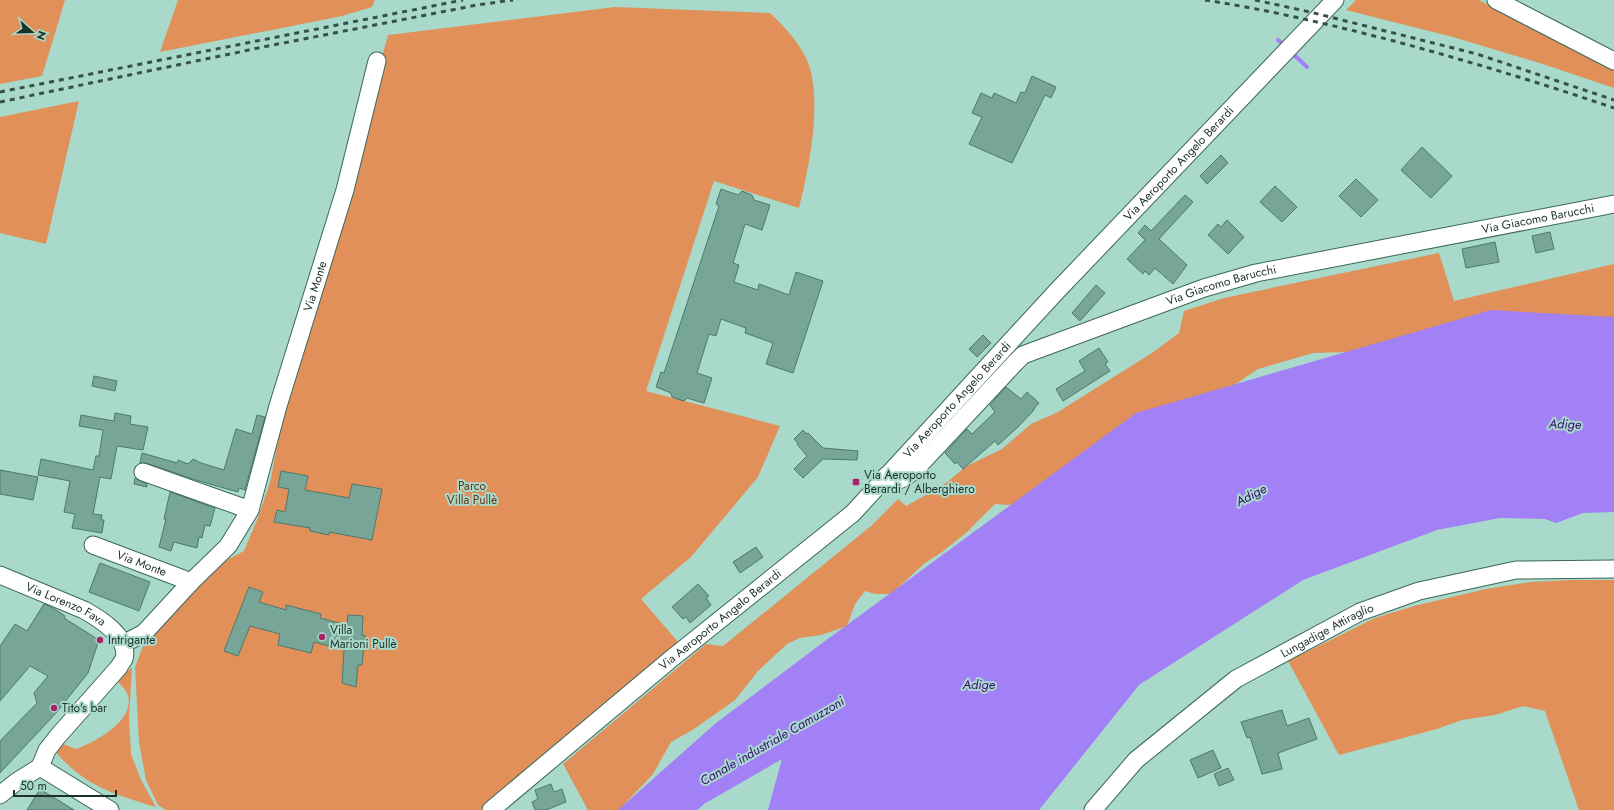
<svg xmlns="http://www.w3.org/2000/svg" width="1614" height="810" font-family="Jost,sans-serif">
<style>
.green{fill:#e09058}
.water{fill:#a281f6}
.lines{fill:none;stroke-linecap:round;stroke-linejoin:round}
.stream{stroke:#a281f6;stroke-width:4}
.building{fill:#77a698;stroke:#4c796c}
.minor-casing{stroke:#3b685c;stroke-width:19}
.minor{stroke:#fff;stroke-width:17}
.rail{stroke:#375048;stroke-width:3;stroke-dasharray:5 5;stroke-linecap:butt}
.poi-dot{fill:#aa2269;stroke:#a9d9ca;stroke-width:1.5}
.labels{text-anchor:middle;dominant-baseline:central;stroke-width:4;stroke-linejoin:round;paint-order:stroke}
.street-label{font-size:12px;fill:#1d302a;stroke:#a9d9ca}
.poi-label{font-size:12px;fill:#1d302a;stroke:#a9d9ca;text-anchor:start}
.park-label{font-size:12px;fill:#633615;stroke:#a9d9ca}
.water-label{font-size:13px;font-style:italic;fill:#390975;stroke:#a9d9ca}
</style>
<rect width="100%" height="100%" fill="#a9d9ca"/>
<path class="green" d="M0,0H65L42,76L0,84Z
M178,0H375L372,7L342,16L160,52Z
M1356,0H1479L1614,70V88L1543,64L1453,37L1346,10Z
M615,7L770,13C784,26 797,40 806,58C824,97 809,167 799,208L714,181L646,391L780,426L758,477L691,557L641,599L678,642L532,765L481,810H166L158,805L146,780L139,742L135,667L148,633L200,581L229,559L244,551L257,520L270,483L281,425L388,35Z
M79,101L46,244L0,233V117Z
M1439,253L1454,301L1614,264V320L1384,351L1313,353L1258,369L1225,391L1022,506L995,504L967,532L942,552L925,563L891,594H875L865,591L855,604L847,626L821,635L800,638L787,644L758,671L735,700L694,729L671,742L653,774L619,810H588L563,764L706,644L723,646L871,526L898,499L906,506L942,486L967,466L1002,449L1031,424L1058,412L1152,353L1179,333L1184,311L1224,298Z
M1570,580H1614V810H1579L1545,711L1523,706L1495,715L1462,720L1437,729L1339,755L1288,661L1375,618L1414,606L1486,589L1531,582Z
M132,667L129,718L131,754L141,780L156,807C113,794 84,786 54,750L61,743L76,749C95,742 138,720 127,693C125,689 120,684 117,681Z"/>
<path class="water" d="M1491,310L1614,317V512L1583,513L1556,523L1545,519L1500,518L1437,530L1303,580L1139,685L1039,810H768L782,759L704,804L697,810H618L716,723L817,647L1136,413Z"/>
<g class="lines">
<path class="stream" d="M1278,40L1285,46
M1291,52L1307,67"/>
</g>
<path class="building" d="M1032,76L1056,87L1051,98L1045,95L1012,163L969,144L982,117L972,113L981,93L992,98L994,93L1016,103L1021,92L1025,93Z
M1422,147L1452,176L1431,198L1401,170Z
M1221,155L1228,163L1207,184L1200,176Z
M1356,179L1378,200L1361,217L1339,196Z
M1275,186L1297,207L1282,222L1260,202Z
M721,189L738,195L742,191L752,195L754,200L770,205L762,230L745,224L733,263L739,265L734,282L758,290L759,284L789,295L796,272L823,281L793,373L766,364L773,343L745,333L746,328L721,319L716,336L709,334L697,373L712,378L704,403L687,398L684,401L672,397L671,393L656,387L661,372L664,373L719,206L716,204Z
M1185,195L1193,202L1159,239L1187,265L1173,284L1155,268L1149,275L1145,271L1143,274L1127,259L1145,240L1138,233L1145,225L1151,231Z
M1227,220L1244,237L1228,254L1208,235L1218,224L1221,227Z
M1550,232L1554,249L1536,253L1532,236Z
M1495,242L1499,262L1466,268L1462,249Z
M1096,285L1105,293L1080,321L1072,313Z
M983,335L991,343L977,357L969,349Z
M1099,348L1108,362L1105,364L1110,371L1063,401L1056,389L1085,371L1079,361Z
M94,376L117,381L115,391L92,386Z
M1006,387L1021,399L1027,392L1039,403L1033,410H1034L1018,427L998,445L995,441L963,469L957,462L955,464L945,453L967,429L972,434L995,412L990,405Z
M115,413L131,416L130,424L148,427L143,450L117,446L111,479L100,477L93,514L102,515L101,520H104L102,533L72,528L75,514L64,512L70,481L38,475L41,459L93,470L96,456H99L103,430L79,426L81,415L114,421Z
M257,415L265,417L245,490L239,488L238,492L196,480L146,463H140L142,453L177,463L178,460L188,464L193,459L201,463L224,470L236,429L252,434Z
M803,430L807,434L808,433L823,448L858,451L857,460L823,459L803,478L794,469L807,456L797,444L798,443L794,439Z
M0,470L38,477L33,500L0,494Z
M281,471L308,476L305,490L349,498L352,484L382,489L372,540L329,532V535L310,531V528L274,522L277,510L285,512L289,489L278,487Z
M135,478L147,484V487L134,484Z
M170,492L215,508L210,526L205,525L202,538L199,537L197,548L174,542L171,551L159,547L166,519H164Z
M756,547L763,557L740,573L733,562Z
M100,563L150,582L139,611L89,592Z
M698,584L709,596L706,598L711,605L690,623L686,617L683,619L672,607Z
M249,587L263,592L259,602L286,610V605L321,614L320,618L347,625L348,615L363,616L362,635H365L362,665H358L356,687L342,683L344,650L314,642L311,653L278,645L280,634L250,626L238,656L224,651Z
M44,604L53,608L65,616L64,618L99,640L88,673L56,713L0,773V741L37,703L34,693L48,676L30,666L0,701V646L15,624L27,631Z
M1282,710L1287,726L1309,718L1317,739L1278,753L1282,769L1262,774L1250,737L1247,738L1241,722Z
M1213,750L1221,768L1198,778L1190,760Z
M1228,768L1234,780L1219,786L1214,774Z
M551,784L554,792L562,789L566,802L546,810H535L532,802L538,799L535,790Z
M40,789L74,810H27Z"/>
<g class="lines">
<defs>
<g id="minor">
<path d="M1496,0L1614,61"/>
<path d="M143,472L250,510"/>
<path id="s1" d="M886,476C898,485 903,478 914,471L1014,364L1023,355L1039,349L1204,288L1256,273L1614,204"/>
<path id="s2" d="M93,545L191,582"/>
<path id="s3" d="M0,575L84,610C100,619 130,637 124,659C123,661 120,664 119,667L58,736L47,750L40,767L16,782L0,795"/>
<path id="s4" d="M123,644L144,633L191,582L228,546L250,510L278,406L345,190L377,61"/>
<path d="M40,767L110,810"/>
<path id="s5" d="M491,810L671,659L853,513L1056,292L1335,0"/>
<path id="s6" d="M1093,810L1136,760L1236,679L1360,612L1419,591L1516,570L1614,569"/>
</g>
</defs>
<use href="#minor" class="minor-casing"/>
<use href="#minor" class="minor"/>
<path class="rail" d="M1205,0C1269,10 1332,25 1394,41C1468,61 1541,83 1614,108
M1255,0L1310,12L1477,54L1614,100
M0,92L463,0
M0,102L268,46L477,5L513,0"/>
</g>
<g class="poi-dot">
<rect x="852" y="478" width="8" height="8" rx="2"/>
<circle cx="322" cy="637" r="4"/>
<circle cx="100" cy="640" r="4"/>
<circle cx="54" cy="708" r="4"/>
</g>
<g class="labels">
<g class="street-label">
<text stroke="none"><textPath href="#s5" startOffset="946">Via Aeroporto Angelo Berardi</textPath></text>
<text stroke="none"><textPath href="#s1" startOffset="725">Via Giacomo Barucchi</textPath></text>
<text stroke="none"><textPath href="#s4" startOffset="420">Via Monte</textPath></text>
<text stroke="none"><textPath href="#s1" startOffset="401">Via Giacomo Barucchi</textPath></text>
<text stroke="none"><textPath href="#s5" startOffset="622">Via Aeroporto Angelo Berardi</textPath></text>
<text stroke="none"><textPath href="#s2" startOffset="52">Via Monte</textPath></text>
<text stroke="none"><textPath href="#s3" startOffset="72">Via Lorenzo Fava</textPath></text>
<text stroke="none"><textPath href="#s5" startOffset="298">Via Aeroporto Angelo Berardi</textPath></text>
<text stroke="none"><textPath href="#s6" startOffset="298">Lungadige Attiraglio</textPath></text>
</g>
<g class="poi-label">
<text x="864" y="475">Via Aeroporto<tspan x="864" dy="14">Berardi / Alberghiero</tspan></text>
<text x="330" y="630">Villa<tspan x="330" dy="14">Marioni Pullè</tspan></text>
<text x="108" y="640">Intrigante</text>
<text x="62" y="708">Tito's bar</text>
</g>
<g class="park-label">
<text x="472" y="486">Parco<tspan x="472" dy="14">Villa Pullè</tspan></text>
</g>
<g class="water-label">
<text transform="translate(1565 424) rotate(1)">Adige</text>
<text transform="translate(1251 495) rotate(-28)">Adige</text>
<text x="979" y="684">Adige</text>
<text transform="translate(772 741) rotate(-30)">Canale industriale Camuzzoni</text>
</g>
</g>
<g transform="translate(32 32) rotate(110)" stroke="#a9d9ca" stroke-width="3" paint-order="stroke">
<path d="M0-3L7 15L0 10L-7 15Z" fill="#1d302a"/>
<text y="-6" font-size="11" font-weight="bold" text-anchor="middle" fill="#1d302a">N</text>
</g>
<path d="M14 790v6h102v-6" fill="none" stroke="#1d302a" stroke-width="2"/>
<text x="20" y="790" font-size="12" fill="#1d302a" stroke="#a9d9ca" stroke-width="3" paint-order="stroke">50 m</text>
</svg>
